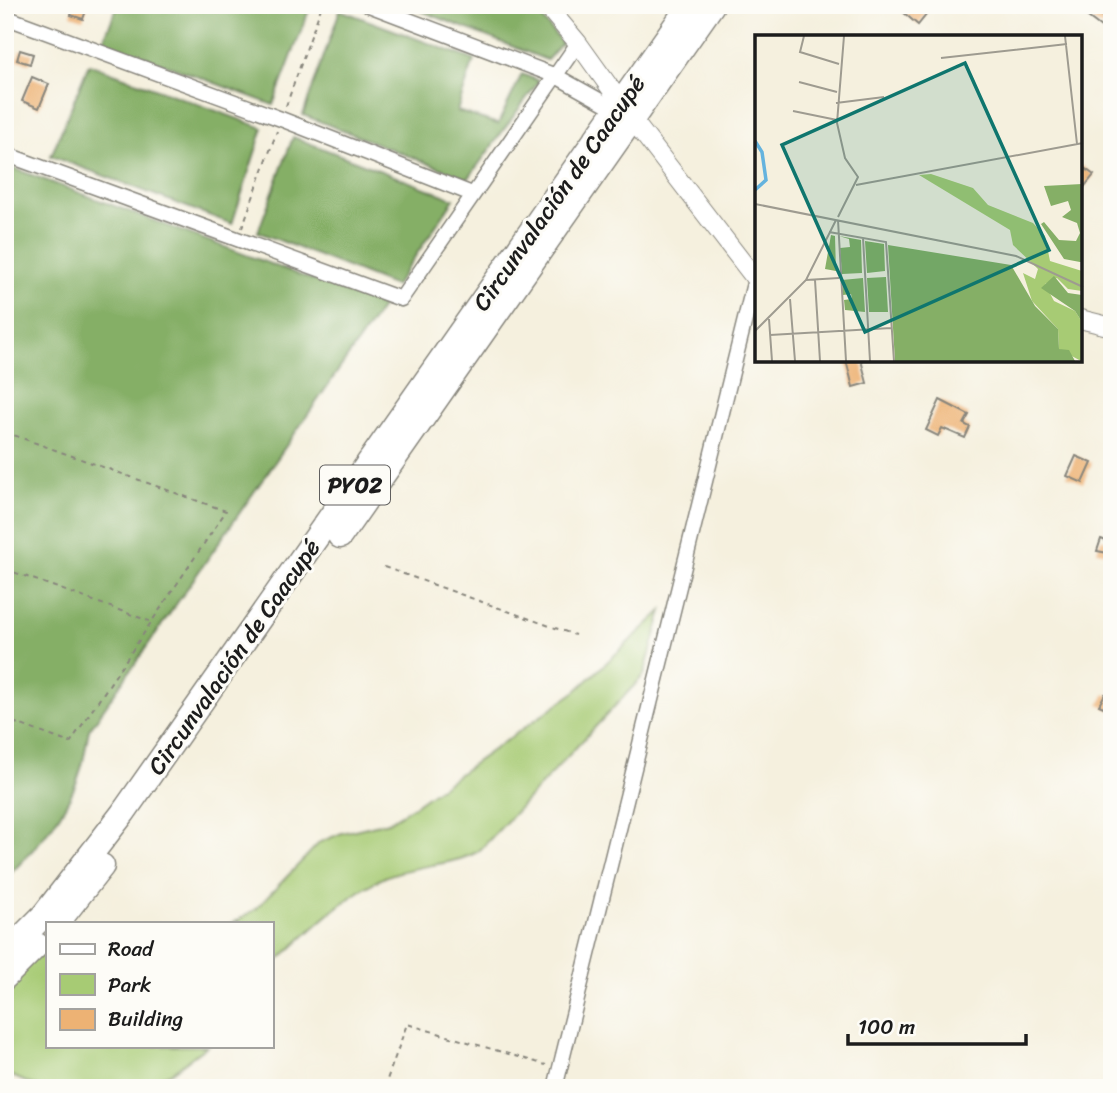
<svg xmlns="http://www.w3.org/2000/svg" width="1117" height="1093" font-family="Sriracha,sans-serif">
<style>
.green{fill:#a7cb74;stroke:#627448;stroke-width:2}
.forest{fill:#85af66;stroke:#506641;stroke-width:2}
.building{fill:#edb274}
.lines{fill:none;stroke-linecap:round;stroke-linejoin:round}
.minor-casing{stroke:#88867d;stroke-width:17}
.tertiary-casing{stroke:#88867d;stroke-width:20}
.trunk-casing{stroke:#88867d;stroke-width:27}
.path{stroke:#88867d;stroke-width:2;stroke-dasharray:5 5;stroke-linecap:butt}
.minor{stroke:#fff;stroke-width:14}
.tertiary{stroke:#fff;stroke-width:18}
.trunk{stroke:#fff;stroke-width:24}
.labels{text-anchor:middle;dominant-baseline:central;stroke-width:6;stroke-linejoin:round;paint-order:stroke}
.shield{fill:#fdfcf7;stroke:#605f5e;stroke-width:2}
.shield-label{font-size:23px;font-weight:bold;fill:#1c1c1c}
.street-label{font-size:24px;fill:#1c1c1c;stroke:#fdfcf7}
.inset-river{fill:none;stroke:#64b3de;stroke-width:3.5}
.inset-road{fill:none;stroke:#9e9b90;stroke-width:2}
.view{fill:#0f766e;fill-opacity:0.15;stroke:#0f766e;stroke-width:3.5}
.inset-edge{fill:none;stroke:#1c1c1c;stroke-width:3.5}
</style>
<rect width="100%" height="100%" fill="#fdfcf7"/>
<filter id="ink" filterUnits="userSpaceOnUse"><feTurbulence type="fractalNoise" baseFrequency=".0143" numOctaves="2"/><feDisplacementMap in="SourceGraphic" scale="14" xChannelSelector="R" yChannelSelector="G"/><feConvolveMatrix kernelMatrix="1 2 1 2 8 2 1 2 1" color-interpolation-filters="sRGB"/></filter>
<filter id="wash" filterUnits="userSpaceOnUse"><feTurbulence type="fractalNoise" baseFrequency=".00686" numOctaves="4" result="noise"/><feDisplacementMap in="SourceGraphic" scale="28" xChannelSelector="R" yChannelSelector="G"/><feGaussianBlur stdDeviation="1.57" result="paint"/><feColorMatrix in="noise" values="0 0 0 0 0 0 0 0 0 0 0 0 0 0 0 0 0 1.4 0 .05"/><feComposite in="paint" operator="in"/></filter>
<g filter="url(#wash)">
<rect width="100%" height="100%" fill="#f5f0de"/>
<path class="green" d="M662,611L644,675L479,851C450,867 415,864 385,877C343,896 305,936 271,967V923H233L256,909L320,842L342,833L388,822L411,808L576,691Z
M47,939V1046H207L172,1072L138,1088H40L5,1073V970Z"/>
<path class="forest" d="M118,5H190L219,11L222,5H311L273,105L103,41Z
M406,5H531L562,43L547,60Z
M340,10L474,60L457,111L498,124L522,74L539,81L468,179L303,115Z
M89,64L263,128L232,224L51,156Z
M293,137L454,199L395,286L258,232Z
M5,165L383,306L89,730C86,743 85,756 81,769C70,809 39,845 10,874L5,876Z"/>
<g id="blocks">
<path class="building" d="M74,5H88L83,19L71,15Z
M895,5H915L926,15L918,25Z
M1094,9L1107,20L1101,27L1088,17Z
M20,50L33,54L30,64L17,60Z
M32,77L49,84L39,108L22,101Z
M1080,165L1094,175L1080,192Z
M846,360H861L867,383L853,387Z
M940,400L969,415L964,424L970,427L965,438L942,428L938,436L926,430Z
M1076,456L1092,463L1083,483L1067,476Z
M1101,539L1112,543L1108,553L1097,551Z
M1105,694L1112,697V711L1099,705Z"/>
</g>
</g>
<g filter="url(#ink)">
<use href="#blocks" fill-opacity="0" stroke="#88867d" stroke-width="2"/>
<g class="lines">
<defs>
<path id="minor" d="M369,5L556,76L617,110
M5,17L281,119L472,194
M5,154L401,299L578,43
M555,1088L755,279"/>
<path id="tertiary" d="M546,5L578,43L621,103
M632,119L757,281
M1080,319L1112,327"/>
<path id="trunk" d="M340,536L712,5
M57,923L102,866
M5,954L44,915L123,813L690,5
M5,977L37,945"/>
</defs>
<use href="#minor" class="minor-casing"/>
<use href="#tertiary" class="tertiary-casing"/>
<use href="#trunk" class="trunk-casing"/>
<path class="path" d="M286,106L322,5
M242,228L277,131
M5,432L226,511L70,743L5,719
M384,567L575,635
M5,569L149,621
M384,1088L407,1024L546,1065"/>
<use href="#minor" class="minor"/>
<use href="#tertiary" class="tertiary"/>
<use href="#trunk" class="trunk"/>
</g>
</g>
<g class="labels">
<rect class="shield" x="320" y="465.5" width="70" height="39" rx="5"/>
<g class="shield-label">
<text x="355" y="485">PY02</text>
</g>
<g class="street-label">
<text transform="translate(559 193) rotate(-55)">Circunvalación de Caacupé</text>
<text transform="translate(234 657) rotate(-55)">Circunvalación de Caacupé</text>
</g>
</g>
<g transform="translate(755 35)">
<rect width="327" height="327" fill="#f5f0de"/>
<path d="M176,139L218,153L233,170L278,188L290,201L295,226L327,236V256L313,254L302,243L290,249L299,266L320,276L327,287L326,326L304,314L303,294L277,266L268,238L280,244L283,234L258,210L255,195L164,140Z" fill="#a7cb74"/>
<path d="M327,149L328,227H325L309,224L286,189L289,187L304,205L321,206L325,198L322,188L307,182L316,175L313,166L296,171L289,151ZM76,200L80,201L81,236L70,234ZM84,201L106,205L107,238L87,239L85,213L95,212L94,204ZM110,206L129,209L130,236L112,238ZM133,210L256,230L280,271L303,294L304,314L314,315L320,326H140ZM299,241L313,258L327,260V287L320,276L286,253ZM131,242L133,277H114L112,243ZM108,243L110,277L90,275L89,265L97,264L96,259L88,260L87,245Z" fill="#85af66"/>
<path class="inset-river" d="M0,106L7,117L11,145L0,155"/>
<path class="inset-road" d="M49,1L45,17L84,29M310,1L322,109M186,23L312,9M44,47L82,57M81,68L129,62M38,76L82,85M101,150L328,108M0,169L261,221L328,252M83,182L103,142L90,123L82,88L89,1M83,185L91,326M74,197L131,207L139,326M108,203L115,326M51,245L84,243M60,245L65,326M35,264L40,326M14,284L17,326M0,296L51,245L81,185M15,300L136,293"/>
<path class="view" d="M210,28L294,215L110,297L27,110Z"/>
<rect width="327" height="327" class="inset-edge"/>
</g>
<rect width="1117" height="1093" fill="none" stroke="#fdfcf7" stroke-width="28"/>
<rect x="46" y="922" width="228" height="126" fill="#fdfcf7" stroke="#a3a29f" stroke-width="2"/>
<rect x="60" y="944" width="35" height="10" fill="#ffffff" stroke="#a3a29f" stroke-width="2"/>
<text x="108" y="956" font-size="21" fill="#1c1c1c">Road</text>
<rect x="60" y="974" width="35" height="21" fill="#a7cb74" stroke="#a3a29f" stroke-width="2"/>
<text x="108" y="992" font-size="21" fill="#1c1c1c">Park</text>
<rect x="60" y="1009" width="35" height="21" fill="#edb274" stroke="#a3a29f" stroke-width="2"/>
<text x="108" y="1026" font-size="21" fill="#1c1c1c">Building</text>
<path d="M848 1034v10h178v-10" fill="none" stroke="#1c1c1c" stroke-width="3.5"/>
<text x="858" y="1034" font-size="21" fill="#1c1c1c" stroke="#fdfcf7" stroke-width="5" paint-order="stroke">100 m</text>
</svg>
